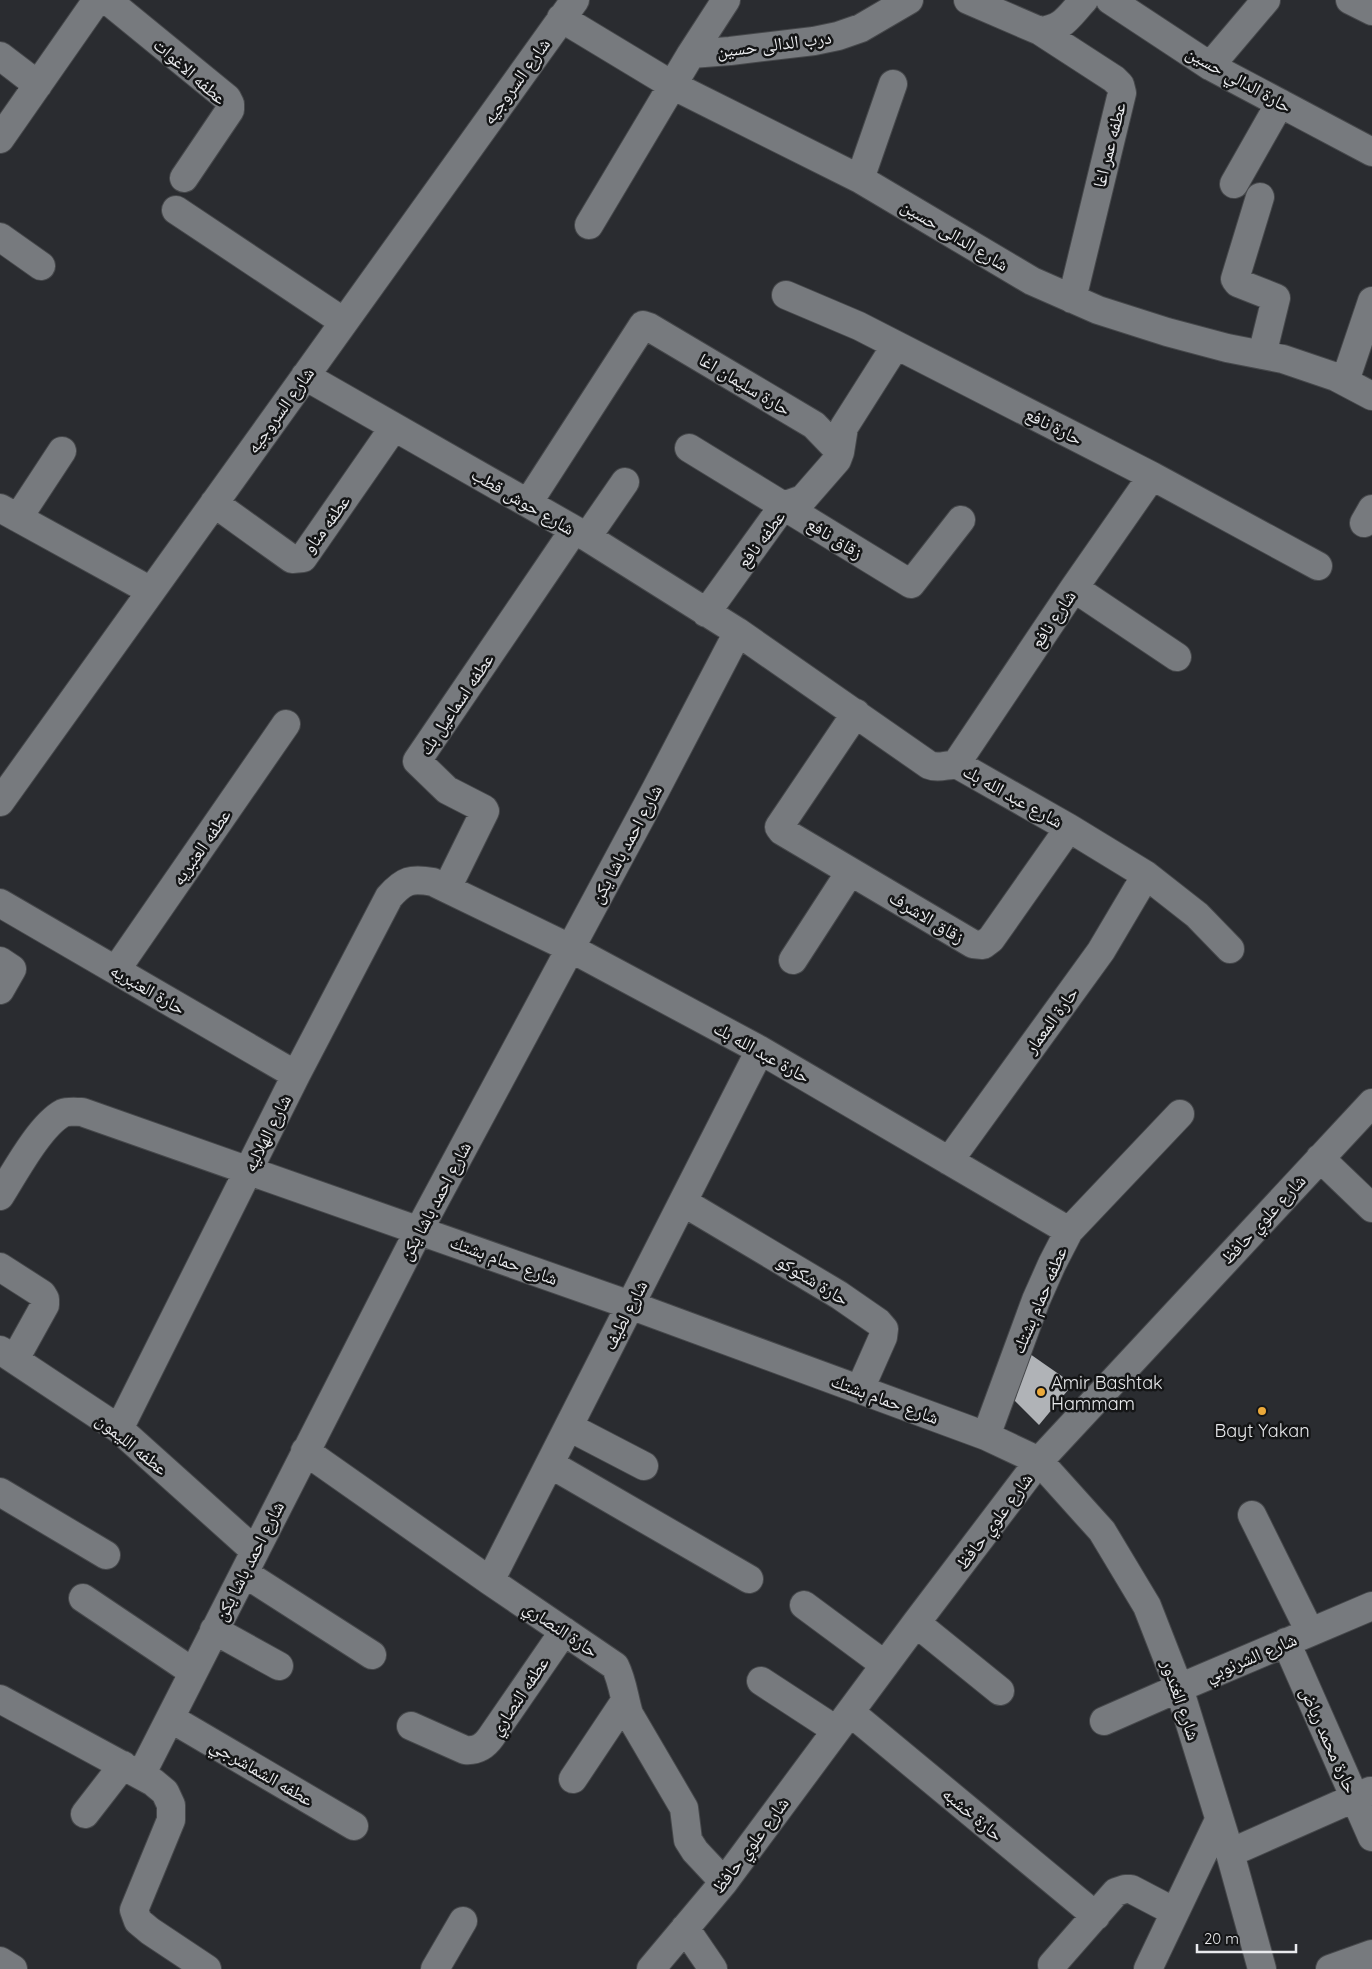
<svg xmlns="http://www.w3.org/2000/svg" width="1372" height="1969" font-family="Quicksand,'Noto Naskh Arabic',sans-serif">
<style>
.building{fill:#b0b3b7}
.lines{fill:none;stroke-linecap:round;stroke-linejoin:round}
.street-casing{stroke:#46484b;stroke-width:30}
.street{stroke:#777a7e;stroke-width:28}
.poi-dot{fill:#eba93a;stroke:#141516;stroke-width:2}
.labels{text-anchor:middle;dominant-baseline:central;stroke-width:5;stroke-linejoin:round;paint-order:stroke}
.street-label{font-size:18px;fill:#e9eaed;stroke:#141516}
.poi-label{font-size:18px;fill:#e9eaed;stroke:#141516;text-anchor:start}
</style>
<rect width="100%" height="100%" fill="#2a2c30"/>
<path class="building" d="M1030,1354L1073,1384L1039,1425L1014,1400Z"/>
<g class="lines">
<defs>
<path id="street" d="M107,0L227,98L230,104V110L184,178
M968,0L1040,31L1114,79L1120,85L1122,93L1072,299
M1110,0L1210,66L1372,152
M1350,0L1372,11
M561,18L672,85L860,179L1032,281L1098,310L1167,332L1227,348L1283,359L1336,377L1372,396
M1040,31C1064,28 1068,17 1084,0
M691,54L730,51L814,41L838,36L861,28L909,0
M0,56L38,85
M1210,66L1266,0
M0,139L97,0
M860,179L893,84
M1234,184L1280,103
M1260,197L1235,279L1238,283L1276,298L1262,355
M176,210L344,322
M589,225L691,54L726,0
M0,237L41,266
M786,295L859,326L1152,476L1318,566
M305,376L587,537L738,632L929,765C941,770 949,762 960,766L1069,828L1146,875L1197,915L1230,949
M1345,381L1372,301
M689,448L911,584L961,520
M214,503L292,559L303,558L394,427
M528,503L643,325L649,327L814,425L840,452
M0,508L151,591
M18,518L62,451
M1364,523L1372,509
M587,537L625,482
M1074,588L1177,657
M706,613L783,506L803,499L837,460L840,452L844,427L896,345
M856,713L779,827L782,831L973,944L983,945L991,939L1069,828
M956,764L1074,588L1152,476
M0,802L575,0
M447,888L485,811L484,809L447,790L417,761L574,530
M0,903L296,1075
M793,960L850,872
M0,961L12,969L0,990
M116,970L286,724
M1320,1158L1372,1208
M949,1161L1101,951L1146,875
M0,1196C14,1174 40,1125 63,1113C68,1111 76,1112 82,1112L630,1305L986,1436L1039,1461L1102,1531L1147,1606L1179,1688L1230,1853L1262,1969
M683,1202L839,1295L878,1322L884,1329L883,1337L860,1389
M0,1267L42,1294L45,1299V1305L15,1359
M0,1350L119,1429L255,1551
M569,1427L644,1466
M119,1429L296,1075L389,897C404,880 411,878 433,882L570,948L760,1050L1069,1231
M986,1436L1036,1300L1052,1264L1069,1231L1180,1114
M305,1451L490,1581L615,1666C623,1682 624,1698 629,1714L684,1808L688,1840L695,1851L724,1882
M550,1464L749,1579
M0,1492L106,1555
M1252,1515L1310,1632
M244,1573L372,1655
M490,1581L760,1050
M83,1598L193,1672
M804,1605L885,1665
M916,1623L1000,1691
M214,1630L279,1666
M1286,1642L1372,1837
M761,1681L836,1730
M0,1699L153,1782L165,1792L171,1805V1820L134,1910L138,1921L150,1931L207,1969
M850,1712L1096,1916
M170,1718L354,1826
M1104,1721L1179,1688L1372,1606
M411,1726L465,1750C477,1751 484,1747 491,1737L564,1631
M141,1775L419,1230L656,789L738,632
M573,1779L625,1701
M85,1814L123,1765
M1230,1853L1370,1791
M685,1928L713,1969
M0,1961L13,1969
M1052,1965L1116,1892L1125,1889H1131L1175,1912
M435,1969L463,1921
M651,1969L724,1882L916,1623L1039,1461L1372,1103
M1148,1969L1219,1820
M1330,1969L1372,1954"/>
</defs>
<use href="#street" class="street-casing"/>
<use href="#street" class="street"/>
</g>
<g class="poi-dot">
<circle cx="1041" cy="1392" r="5"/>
<circle cx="1262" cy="1411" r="5"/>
</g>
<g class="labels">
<g class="street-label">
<text transform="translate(774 44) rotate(-7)">درب الدالى حسين</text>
<text transform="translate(190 71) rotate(41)">عطفه الاغوات</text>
<text transform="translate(1239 79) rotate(29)">حارة الدالي حسين</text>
<text transform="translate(516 81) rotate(-54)">شارع السروجيه</text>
<text transform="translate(1109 145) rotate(-76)">عطفه عمر اغا</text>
<text transform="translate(955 235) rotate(31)">شارع الدالى حسين</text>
<text transform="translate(745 384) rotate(31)">حارة سليمان اغا</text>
<text transform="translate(280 410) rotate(-54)">شارع السروجيه</text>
<text transform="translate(1054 426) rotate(27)">حارة نافع</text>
<text transform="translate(523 501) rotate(30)">شارع حوش قطب</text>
<text transform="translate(326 524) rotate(-54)">عطفه مناو</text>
<text transform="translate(835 538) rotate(32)">زقاق نافع</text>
<text transform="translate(761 539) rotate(-53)">عطفه نافع</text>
<text transform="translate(1053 619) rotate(-56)">شارع نافع</text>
<text transform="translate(456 704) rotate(-56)">عطفه اسماعيل بك</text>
<text transform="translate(1013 796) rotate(29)">شارع عبد الله بك</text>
<text transform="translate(626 844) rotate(-62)">شارع احمد باشا يكن</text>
<text transform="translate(201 847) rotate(-55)">عطفه العنبريه</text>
<text transform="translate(927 917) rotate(31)">زقاق الاشرف</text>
<text transform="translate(148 989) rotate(30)">حارة العنبريه</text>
<text transform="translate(1051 1020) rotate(-54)">حارة المعمار</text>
<text transform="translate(762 1052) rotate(29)">حارة عبد الله بك</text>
<text transform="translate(267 1133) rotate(-63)">شارع الهلاليه</text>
<text transform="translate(435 1201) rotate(-62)">شارع احمد باشا يكن</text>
<text transform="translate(1263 1219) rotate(-47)">شارع علوي حافظ</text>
<text transform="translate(504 1260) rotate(20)">شارع حمام بشتك</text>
<text transform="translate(813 1280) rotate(31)">حارة شكوكو</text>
<text transform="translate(1039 1300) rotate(-67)">عطفه حمام بشتك</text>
<text transform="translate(625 1315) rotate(-63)">شارع لطيف</text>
<text transform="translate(885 1399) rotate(20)">شارع حمام بشتك</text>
<text transform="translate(132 1444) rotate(39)">عطفه الليمون</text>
<text transform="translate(994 1521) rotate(-53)">شارع علوي حافظ</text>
<text transform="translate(249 1561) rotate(-63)">شارع احمد باشا يكن</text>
<text transform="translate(561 1629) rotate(34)">حارة النصاري</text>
<text transform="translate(1251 1657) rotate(-23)">شارع الشرنوبي</text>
<text transform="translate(519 1696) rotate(-56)">عطفه النصاري</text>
<text transform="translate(1181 1700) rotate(71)">شارع الغندور</text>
<text transform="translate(1329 1740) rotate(66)">حارة محمد رياض</text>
<text transform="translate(262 1772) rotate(30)">عطفه الشماشرجي</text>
<text transform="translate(973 1814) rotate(40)">حارة خشبه</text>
<text transform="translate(750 1845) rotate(-53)">شارع علوي حافظ</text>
</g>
<g class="poi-label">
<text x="1051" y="1382">Amir Bashtak<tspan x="1051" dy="21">Hammam</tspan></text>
<text x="1262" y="1430" text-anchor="middle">Bayt Yakan</text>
</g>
</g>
<path d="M1197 1944v8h99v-8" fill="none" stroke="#e9eaed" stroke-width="2.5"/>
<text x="1204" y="1944" font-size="15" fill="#e9eaed" stroke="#141516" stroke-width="4" paint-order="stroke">20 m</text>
</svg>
